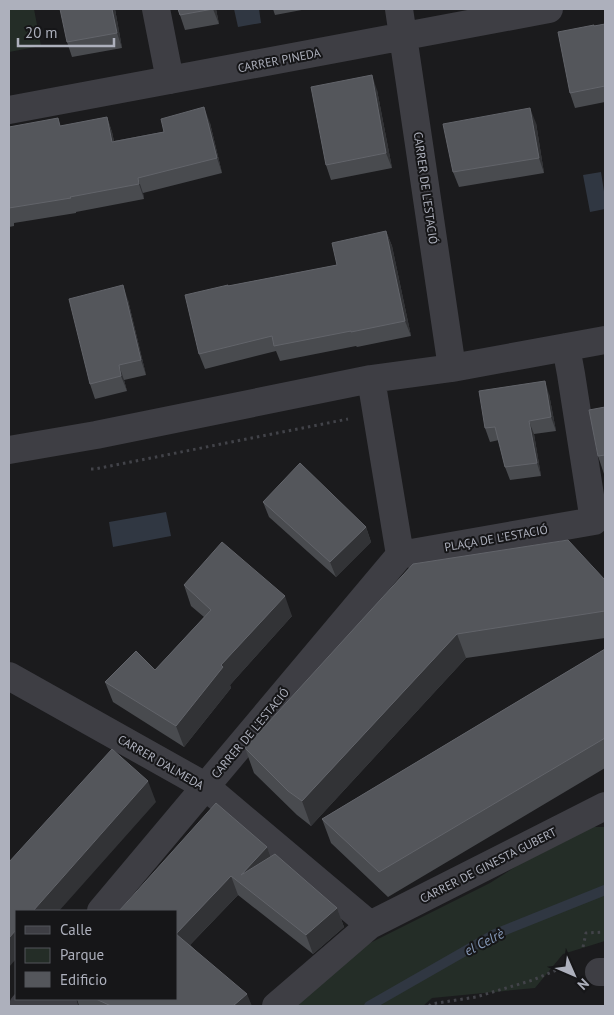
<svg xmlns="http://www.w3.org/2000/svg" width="614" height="1015" font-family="'PT Sans',sans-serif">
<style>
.green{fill:#242d27}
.water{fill:#303742}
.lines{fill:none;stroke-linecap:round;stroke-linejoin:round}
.stream{stroke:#303742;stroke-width:10}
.path{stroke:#424349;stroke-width:3;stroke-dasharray:2.5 4;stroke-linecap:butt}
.street{stroke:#3e3e44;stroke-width:28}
.wall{fill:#494b4f}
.shaded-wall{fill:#323336}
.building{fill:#54565b;stroke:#62646a}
.labels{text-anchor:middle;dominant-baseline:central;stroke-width:4;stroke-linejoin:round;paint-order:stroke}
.street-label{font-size:12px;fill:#adb0bc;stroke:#161618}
.water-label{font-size:14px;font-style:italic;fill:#8598b7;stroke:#161618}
</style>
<rect width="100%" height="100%" fill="#1b1b1d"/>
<path class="green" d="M9,9H34L41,46L9,52Z
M577,827H605V941L563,954L535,988L432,998L423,1006H291L366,945L490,883Z"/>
<path class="water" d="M234,9H259L261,23L238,27Z
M601,172L605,198V209L590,212L583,175Z
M166,512L171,536L113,547L109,522Z"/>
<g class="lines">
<path class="stream" d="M369,1006L493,935L605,890"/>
<path class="path" d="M91,469H95L348,419
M583,947L586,933L605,932
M429,1006L431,1004L476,997L533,980L571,964"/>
<path class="street" d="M156,9L170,80
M399,9L452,368
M9,110L549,9
M371,379L400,555
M9,450L96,435L371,379L452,368L605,340
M400,555L594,521L571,374L566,347
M9,676L205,786L370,925
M101,911L400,555
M599,972H605
M48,999L64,1006
M23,1006L29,999
M276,1006L370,925L605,806"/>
</g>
<path class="wall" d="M115,9L122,48L72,57L67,42Z
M178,9H216L219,24L185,30Z
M273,9H307L275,15Z
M605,24V102L575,108L570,93L595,26Z
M377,90L392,168L331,180L326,165Z
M107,117L112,132L114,141L210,123L222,173L143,193L144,199L76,212V213L14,223V226L9,227V127L61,126Z
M536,123L544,173L459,187L453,172Z
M386,231L392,246L411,336L357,347L356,346L280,361L276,351L205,369L199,354L228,286L337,265Z
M128,300L146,375L124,380L127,391L95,399L90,384Z
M549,394L556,431L534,434L541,476L510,480L505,467L499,440L490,442L485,428Z
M605,407V477L598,456Z
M263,502L366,527L371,542L336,577L269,517Z
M413,564L605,580V638L466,658L311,826L297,815L254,773L245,748Z
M184,585L292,616L230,685L231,688L184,747L113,702L105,682L155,670L204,617L191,606Z
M605,649V768L388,897L331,843L322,819Z
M267,847L271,857L337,908L344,927L313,954L238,895L190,945L252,1006H79L77,999H176V911Z"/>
<path class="shaded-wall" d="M112,9H115L122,48L117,33Z
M213,9H216L219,24Z
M372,75L377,90L392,168L386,153Z
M204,107L210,123L222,173L217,158Z
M530,108L536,123L544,173L539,158Z
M107,117L112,132L117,157L112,142Z
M138,178L143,193L144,199L139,184Z
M386,231L392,246L411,336L405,321Z
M123,285L128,300L146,375L141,360Z
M119,365L124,380L127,391L121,376Z
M545,381L549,394L556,431L551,417Z
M529,421L534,434L541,476L537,463Z
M366,527L371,542L336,577L330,562Z
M285,596L292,616L230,685L231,688L184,747L176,726L221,665Z
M457,634L466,658L311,826L302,801Z
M148,781L156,802L59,911H33Z
M267,847L274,866L241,875Z
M231,876L238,895L183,952L176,934Z
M337,908L344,927L313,954L306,935Z
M16,930V959L9,967V938Z
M247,994L252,1006H233Z"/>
<path class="building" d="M60,9H112L117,33L67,42Z
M178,9H213L180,15Z
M605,24V86L570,93L558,32L594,25V26Z
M372,75L386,153L326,165L311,87Z
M204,107L217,158L138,178L139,184L70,197L71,198L9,208V127L58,118L60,126L107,117L112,142L164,132L161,119Z
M530,108L539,158L453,172L443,124Z
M386,231L405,321L351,332V331L274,346L272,336L199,354L185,295L228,285V286L337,265L332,243Z
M123,285L141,360L119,365L121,376L90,384L69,299Z
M545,381L551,417L529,421L537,463L505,467L495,427L485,428L479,391Z
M605,407V455L598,456L589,410Z
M300,463L366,527L330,562L263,502Z
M568,540L605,580V611L457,634L302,801L288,791L245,748L413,564Z
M222,542L285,596L221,665L223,667L176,726L105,682L136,651L155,670L211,610L184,585Z
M605,649V738L379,872L322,819Z
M112,749L148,781L33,911H16V930L9,938V862Z
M216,803L267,847L241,875L275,854L337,908L306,935L231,876L176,934V911H119Z
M176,934L247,994L233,1006H111L96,999H176Z"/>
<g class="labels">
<g class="street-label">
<text transform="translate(279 60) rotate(-11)">CARRER PINEDA</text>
<text transform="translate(426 188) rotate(82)">CARRER DE L'ESTACIÓ</text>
<text transform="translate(496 538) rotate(-10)">PLAÇA DE L'ESTACIÓ</text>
<text transform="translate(250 733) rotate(-50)">CARRER DE L'ESTACIÓ</text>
<text transform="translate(161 762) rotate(30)">CARRER D'ALMEDA</text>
<text transform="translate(488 865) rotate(-27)">CARRER DE GINESTA GUBERT</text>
</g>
<g class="water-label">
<text transform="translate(484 942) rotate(-27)">el Celrè</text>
</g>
</g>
<rect width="614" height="1015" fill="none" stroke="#adb0bc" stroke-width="20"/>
<rect x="15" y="910" width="162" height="90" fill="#161618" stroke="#52545a"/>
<rect x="25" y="926" width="25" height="8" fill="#3e3e44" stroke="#52545a"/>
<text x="60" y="935" font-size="15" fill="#adb0bc">Calle</text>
<rect x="25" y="948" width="25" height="15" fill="#242d27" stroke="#52545a"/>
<text x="60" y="960" font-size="15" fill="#adb0bc">Parque</text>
<rect x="25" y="972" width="25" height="15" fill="#54565b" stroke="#52545a"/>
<text x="60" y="985" font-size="15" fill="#adb0bc">Edificio</text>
<g transform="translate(574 975) rotate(135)" stroke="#161618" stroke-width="4" paint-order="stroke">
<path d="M0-4L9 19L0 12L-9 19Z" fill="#adb0bc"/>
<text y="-8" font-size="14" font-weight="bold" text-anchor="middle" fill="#adb0bc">N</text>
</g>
<path d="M18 38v8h96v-8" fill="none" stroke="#adb0bc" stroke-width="2.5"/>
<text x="25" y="38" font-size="15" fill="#adb0bc" stroke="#161618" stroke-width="4" paint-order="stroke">20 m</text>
</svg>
